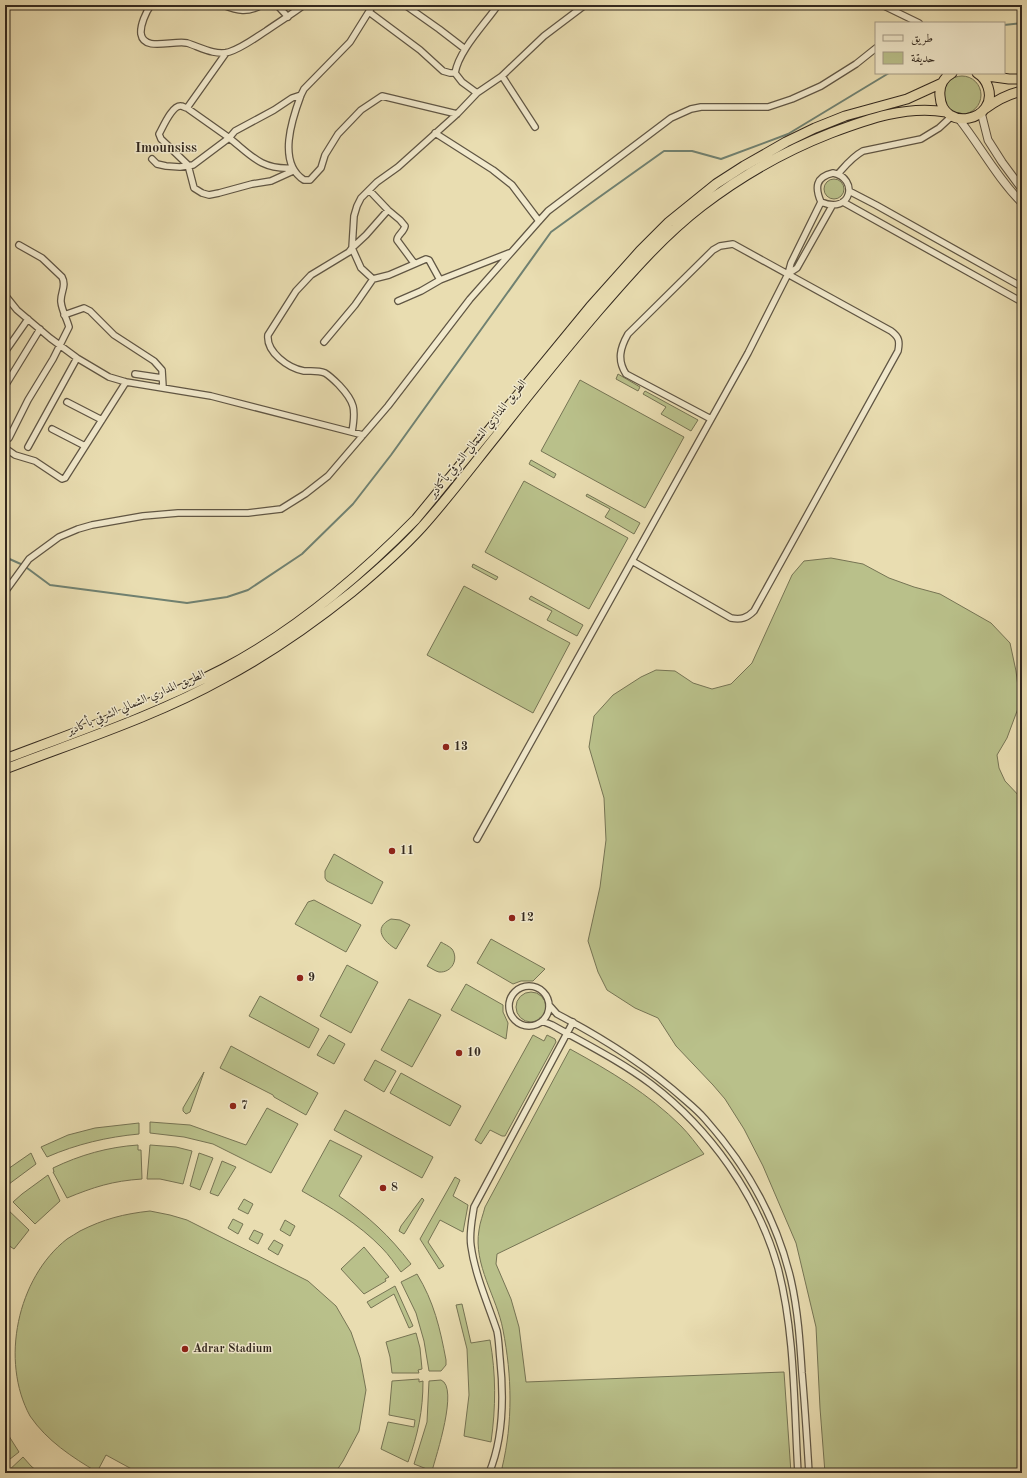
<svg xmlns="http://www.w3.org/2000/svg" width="1027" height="1478" font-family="'Old Standard TT',Amiri,serif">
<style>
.green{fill:#b9c08a;stroke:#767454}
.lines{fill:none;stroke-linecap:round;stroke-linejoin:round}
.stream{stroke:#708171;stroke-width:2}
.minor-casing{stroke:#605644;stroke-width:8}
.tertiary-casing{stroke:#605644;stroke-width:9}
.trunk-casing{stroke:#33291f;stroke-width:11}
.minor{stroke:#f1e9cc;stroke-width:5.5}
.tertiary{stroke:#f1e9cc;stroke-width:7}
.trunk{stroke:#e9ddb1;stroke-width:9}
.poi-dot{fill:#8f2418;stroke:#f1e9cc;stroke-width:1.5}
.labels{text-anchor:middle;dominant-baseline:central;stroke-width:3;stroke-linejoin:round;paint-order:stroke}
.street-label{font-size:12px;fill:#33291f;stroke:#f1e9cc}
.poi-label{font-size:12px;font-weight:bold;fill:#33291f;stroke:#f1e9cc;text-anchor:start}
.quarter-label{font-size:14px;font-weight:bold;fill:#33291f;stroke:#f1e9cc}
</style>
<rect width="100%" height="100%" fill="#e9ddb1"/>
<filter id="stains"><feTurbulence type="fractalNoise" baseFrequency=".005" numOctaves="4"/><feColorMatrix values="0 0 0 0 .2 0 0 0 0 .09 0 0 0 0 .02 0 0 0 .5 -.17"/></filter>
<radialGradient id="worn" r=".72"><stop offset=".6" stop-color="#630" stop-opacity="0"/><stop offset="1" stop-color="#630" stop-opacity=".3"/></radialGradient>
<path class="green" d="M943 95a19 19 0 1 1 38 0a19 19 0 1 1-38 0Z
M824 189a10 10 0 1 1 20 0a10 10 0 1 1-20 0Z
M618,374L640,387L638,391L616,379Z
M580,380L684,437L645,508L541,451Z
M645,391L698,420L691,431L661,414L666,407L643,394Z
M531,460L556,474L554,478L529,464Z
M524,481L628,538L589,609L485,552Z
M587,494L640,523L634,534L605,517L610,509L586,496Z
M831,558L863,564L889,578L914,587L940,594L991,623L1010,643L1016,671L1020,703L1007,738L997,755L999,768L1005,781L1022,799V1473H825L820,1408L816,1327L796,1243L763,1166L744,1129L725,1099L713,1085L676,1046L658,1018L635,1008L607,990L598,972L588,941L600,887L606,840L604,798L589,747L594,716L613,695L641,677L656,670L675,671L693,683L712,689L731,684L752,663L792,575L804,561Z
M473,564L498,577L496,580L472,567Z
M464,586L570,643L533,713L427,655Z
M531,596L583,625L577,636L547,620L552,611L529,599Z
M334,854L383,882L372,904L327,881L325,878V871Z
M314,900L361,925L346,952L295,924L308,902Z
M391,919L400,920L410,925L396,949C384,942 372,928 391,919Z
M491,939L545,969L533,981H521L513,984L477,963Z
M441,942C444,944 449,946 452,949C459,959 452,973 439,972C435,971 431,968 427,966Z
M347,965L378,982L351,1033L320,1016Z
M466,984L503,1005V1012L508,1023L506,1039L451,1010Z
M516 1007a15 15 0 1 1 30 0a15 15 0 1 1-30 0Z
M260,996L319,1029L309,1048L249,1016Z
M409,999L441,1015L412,1067L381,1050Z
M329,1035L345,1044L334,1064L317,1055Z
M533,1035L544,1041L547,1035L555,1039L556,1042L505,1136H502L490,1130L481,1144L475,1140Z
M231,1046L318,1093L306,1115L274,1097L273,1095L220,1068Z
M570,1049C610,1071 649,1094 681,1126C689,1134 697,1145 704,1154L497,1254L496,1264L511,1299L519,1327L526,1382L784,1372L791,1473H516L502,1468C513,1422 512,1376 503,1330C497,1297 473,1265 479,1230C480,1222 483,1215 485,1207Z
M375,1060L396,1071L384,1092L364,1080Z
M204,1072L190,1112L186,1114L183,1111V1108Z
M401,1073L461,1106L450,1126L390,1093Z
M267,1108L298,1124L271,1173L213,1144L184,1137L150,1133V1122L190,1125L246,1145Z
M345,1110L433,1157L422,1178L334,1130Z
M139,1123V1134C107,1137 77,1144 47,1157L41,1147L68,1135L95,1128Z
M330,1140L362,1156L339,1196C369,1217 389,1235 411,1264L401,1272C395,1264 389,1255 382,1248C359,1224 330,1207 302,1191Z
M138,1145V1150H141L142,1179C112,1181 94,1187 67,1198L53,1172H54L53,1168C80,1155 108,1147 138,1145Z
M150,1145L176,1147L192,1151L183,1184L160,1179H147Z
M31,1153L36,1164L5,1187V1171Z
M199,1153L213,1158L200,1190L190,1186Z
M222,1161L236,1167L218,1196L210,1193Z
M48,1175L60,1201L35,1224L13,1202L22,1194Z
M455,1177L460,1180L453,1196L468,1205L463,1232L461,1231L440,1220L428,1242L444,1266L439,1269L420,1239Z
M422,1198L424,1200L406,1231L404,1234L399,1231L401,1226Z
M244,1199L253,1204L248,1214L238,1209Z
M5,1207L29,1230L14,1249L5,1243Z
M150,1211L170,1215L187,1220L308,1281L336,1306L351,1332L360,1358L366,1390L359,1431L343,1461L335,1473H139L106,1455L97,1472C72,1457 47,1441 30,1416C0,1361 17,1278 67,1239C71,1236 76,1234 80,1231C104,1219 123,1214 150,1211Z
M233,1219L243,1224L238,1234L228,1228Z
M285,1220L295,1226L290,1236L280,1230Z
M254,1230L263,1234L258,1244L249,1239Z
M274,1240L283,1245L278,1255L268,1249Z
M364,1247L389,1277L385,1279L386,1281L364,1294L341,1269Z
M417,1274C434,1302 440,1328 446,1360V1365L441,1371H429L424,1341L416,1313L401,1282Z
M395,1286L413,1326L409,1328L394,1294L371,1308L367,1302Z
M462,1304L471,1343L490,1340C496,1374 496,1407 491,1442L464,1436L469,1395L467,1349L456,1305Z
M416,1333L420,1348L422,1369L418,1370L419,1373H392L390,1357L386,1342Z
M419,1379V1382L423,1381C423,1411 418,1434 408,1462L381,1449L388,1422L414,1427L415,1420L389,1415L392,1381Z
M441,1380C459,1387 436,1456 432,1471L414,1464L427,1422L429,1381Z
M7,1433L19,1452L5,1463V1435Z
M23,1457L31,1466L38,1472L37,1473H6Z"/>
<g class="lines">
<path class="stream" d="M1004,25L1022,23
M5,557L23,565L50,585L187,603L227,597L248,590L302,554L353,504L391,455L551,232L598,198L664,151H692L721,159L788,134L889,73"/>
<defs>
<path id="minor" d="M151,5C146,12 140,25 141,34C144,52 173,40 187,43C200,47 215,56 229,52C242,48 255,38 266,31C279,22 292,14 304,5
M223,5C238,11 247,13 262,5
M277,5L288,17
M373,5L350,42L304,89L301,95C292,119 277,163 304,180H310L321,168L325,155L338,134L361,110L382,96L457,114
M405,5L439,29L465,49
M882,5L919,23
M369,12L420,50L443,71L450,73H455
M502,76L544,36L585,5
M477,93L502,76L535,127
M187,108L226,53
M435,133L493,170L512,185L539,221
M152,159L157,164L166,166L180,167L193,165L229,138L235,131L274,110L292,98L301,95
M292,168C260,170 250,154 228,137C214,127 201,118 187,108C185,108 183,106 181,106C172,105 163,127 159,134L161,139L188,165L194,188L202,193L209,195L219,193L252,184L271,181L293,171
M833,173C859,178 852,215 821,202C815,188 815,177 833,173Z
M838,174C846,165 852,157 863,151L921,139L939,128L952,116
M369,190L388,210L400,220L405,226C404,232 397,235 397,240L414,263
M849,191L876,205L1022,287
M843,202L1022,302
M788,274L797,268L832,206
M373,279L389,275L426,259L429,260L440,280L509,253
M5,295L17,310L50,338L77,358L109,377L126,382L211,396L363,435
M398,301L421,291L440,280
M64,315L84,308L90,311L114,335L154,361L162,370L163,387
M324,342L355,305L373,279L361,268L352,248L366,235L388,210
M5,352L28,319
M135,374L162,378
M5,386L40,329
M67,402L102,420
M52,429L85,446
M352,432C356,409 355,402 339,385C335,381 330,376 325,373C318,370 311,371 304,371C288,368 266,352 268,335L296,291L311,275L349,252L352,248L354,216L357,206L361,198L377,182L398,167L457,114L477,93L462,82L455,73C459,50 485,24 498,5
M9,438L28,400L53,359L69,327C67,319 62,311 61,302C60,293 67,286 62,277L42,258L19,245
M28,447L77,358
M5,448L15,455L35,461L62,479L65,478L126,382
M632,561L731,618C741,620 747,618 754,611L898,351C900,341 899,337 891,331L733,244L720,246L713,250L628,334C620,348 617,360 626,374L711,419
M5,592L29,559L59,537L78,529L92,525L143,516L178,513H248L281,509L305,494L328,476L388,406L470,299L539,221L548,211L671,118L691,109L701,107H768L792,99L821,86L856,64L876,48
M477,839L748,353L788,274L791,263L821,202
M509 1006a20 20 0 1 1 40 0a20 20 0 1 1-40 0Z
M549,1005L557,1014C603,1038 647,1066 685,1100C692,1106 699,1112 705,1119C746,1165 777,1220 791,1280C798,1311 800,1342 802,1373C805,1407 807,1440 809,1473
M542,1021L552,1025C586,1044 620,1061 651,1084C710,1129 758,1196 778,1268C795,1333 794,1406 798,1473
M489,1473C504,1437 504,1397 500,1359C499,1350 499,1340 497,1331C488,1304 475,1275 471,1246C469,1233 472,1220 474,1207L573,1022"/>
<path id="tertiary" d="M981,112L988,140L1002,162L1022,189
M959,119C981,147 997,178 1022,203"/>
<path id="trunk" d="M952,73C943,78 939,87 940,96C942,133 999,121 988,87C986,81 982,76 977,73
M980,75L1009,79H1022
M986,108C997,100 1008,94 1022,91
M5,759C79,731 153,705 223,669C295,631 359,577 416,519L590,307L640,251L669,222L716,184L744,166L786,142L815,128L845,116L907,99L942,83
M5,769C78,741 156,716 224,678C269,654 312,624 352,592C376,572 401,550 422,527C448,498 472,466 497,435C530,393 563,352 598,311C630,274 663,236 702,206C741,176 785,151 831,133C868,119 907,105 946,112"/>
</defs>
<use href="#minor" class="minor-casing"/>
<use href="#tertiary" class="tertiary-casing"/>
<use href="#trunk" class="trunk-casing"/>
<use href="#minor" class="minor"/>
<use href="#tertiary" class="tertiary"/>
<use href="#trunk" class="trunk"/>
</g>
<g class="poi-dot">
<circle cx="446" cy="747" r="4"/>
<circle cx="392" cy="851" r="4"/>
<circle cx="512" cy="918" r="4"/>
<circle cx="300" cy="978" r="4"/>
<circle cx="459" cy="1053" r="4"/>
<circle cx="233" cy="1106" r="4"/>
<circle cx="383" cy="1188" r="4"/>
<circle cx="185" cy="1349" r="4"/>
</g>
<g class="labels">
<g class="street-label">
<text transform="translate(478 439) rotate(-51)">الطريق المداري الشمالي الشرقي بأكادير</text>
<text transform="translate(136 703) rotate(-23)">الطريق المداري الشمالي الشرقي بأكادير</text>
</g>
<g class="poi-label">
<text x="454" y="747">13</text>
<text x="400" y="851">11</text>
<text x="520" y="918">12</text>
<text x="308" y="978">9</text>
<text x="467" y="1053">10</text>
<text x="241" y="1106">7</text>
<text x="391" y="1188">8</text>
<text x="193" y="1349">Adrar Stadium</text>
</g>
<g class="quarter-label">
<text x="166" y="148">Imounsiss</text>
</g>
</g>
<rect width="1027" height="1478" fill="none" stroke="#e9ddb1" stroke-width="20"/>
<rect x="6" y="6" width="1015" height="1466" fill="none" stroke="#33291f" stroke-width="2"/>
<rect x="10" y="10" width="1007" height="1458" fill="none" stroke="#33291f"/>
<rect x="875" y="22" width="130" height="52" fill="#f1e9cc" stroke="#a59c87"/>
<rect x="883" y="35" width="20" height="6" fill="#f1e9cc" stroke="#a59c87"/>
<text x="911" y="42" font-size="12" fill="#33291f">طريق</text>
<rect x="883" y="52" width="20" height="12" fill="#b9c08a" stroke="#a59c87"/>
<text x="911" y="62" font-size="12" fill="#33291f">حديقة</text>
<rect width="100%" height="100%" filter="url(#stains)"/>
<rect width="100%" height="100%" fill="url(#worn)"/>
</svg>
